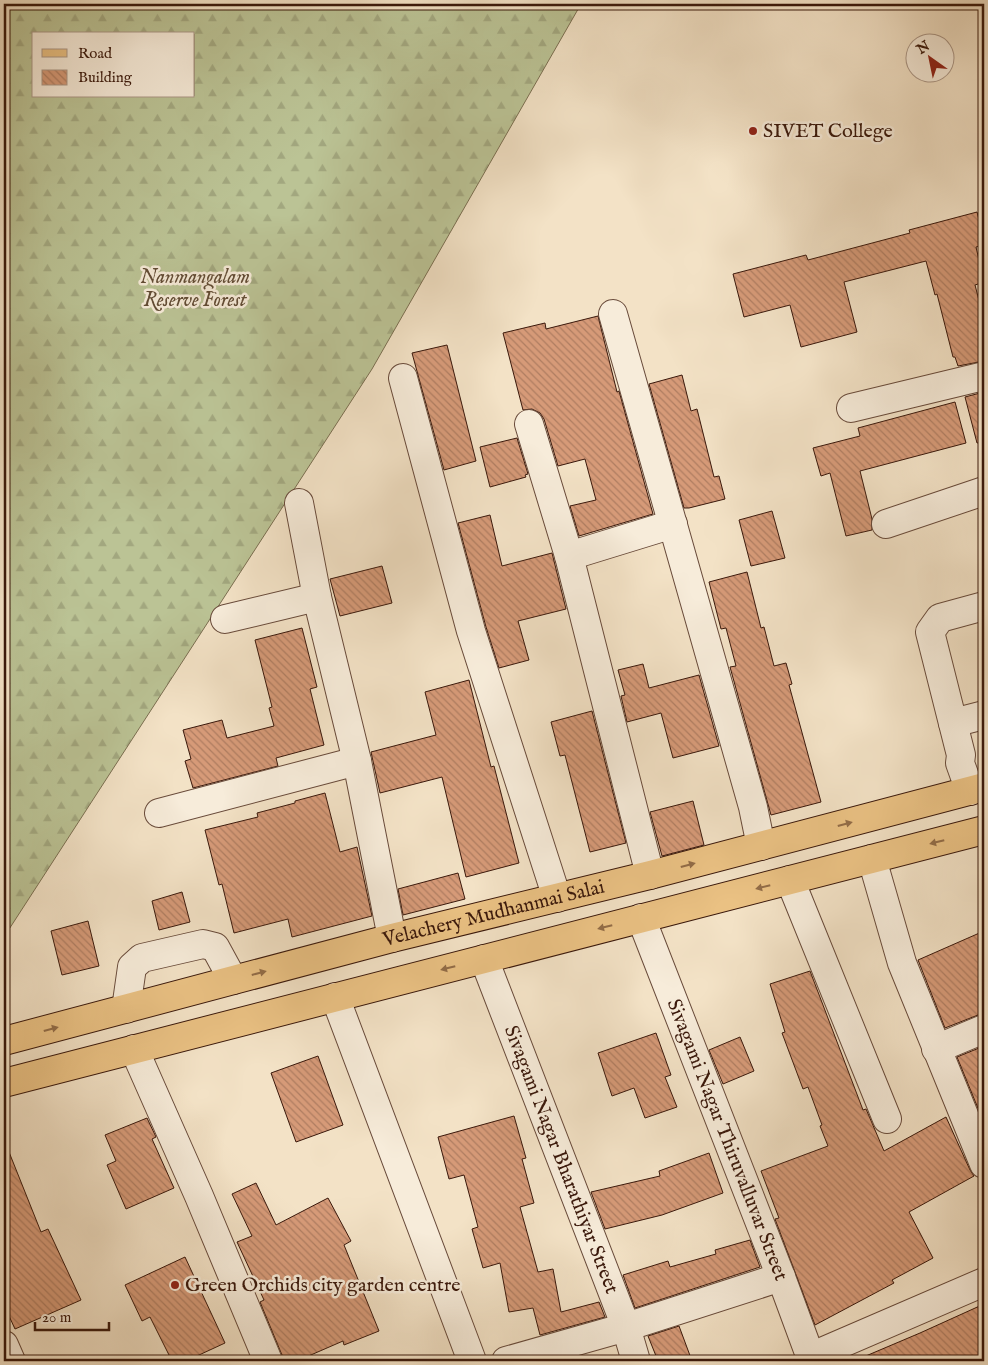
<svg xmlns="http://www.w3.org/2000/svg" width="988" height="1365" font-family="'IM FELL English',serif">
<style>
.forest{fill:url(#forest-firs);stroke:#7a6e50;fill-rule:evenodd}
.building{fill:url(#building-back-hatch);stroke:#3a180b}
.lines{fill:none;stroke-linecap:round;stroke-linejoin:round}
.minor-casing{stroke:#684a3a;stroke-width:30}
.major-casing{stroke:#3a180b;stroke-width:30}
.minor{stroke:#f7ecda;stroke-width:28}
.major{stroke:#eac183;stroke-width:28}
.oneway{fill:#926c47}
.poi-dot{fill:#8f2418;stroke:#f7ecda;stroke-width:2}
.labels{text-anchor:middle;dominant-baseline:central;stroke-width:5;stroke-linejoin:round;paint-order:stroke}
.poi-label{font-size:20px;fill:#3a180b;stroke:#f7ecda;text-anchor:start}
.park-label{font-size:20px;font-style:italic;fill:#614b34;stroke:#f7ecda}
.street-label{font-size:20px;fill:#3a180b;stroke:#f7ecda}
</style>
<defs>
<pattern id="forest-firs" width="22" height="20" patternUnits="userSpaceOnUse" patternTransform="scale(1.25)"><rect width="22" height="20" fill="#bbc395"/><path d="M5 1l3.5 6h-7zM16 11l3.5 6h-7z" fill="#a2a77f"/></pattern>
<pattern id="building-back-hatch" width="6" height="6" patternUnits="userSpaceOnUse" patternTransform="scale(1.25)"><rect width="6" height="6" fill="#d69a78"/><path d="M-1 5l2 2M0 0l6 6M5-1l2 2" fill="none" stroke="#af7d61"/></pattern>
</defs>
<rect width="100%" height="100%" fill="#f3e2c6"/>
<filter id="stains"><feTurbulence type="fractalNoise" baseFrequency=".004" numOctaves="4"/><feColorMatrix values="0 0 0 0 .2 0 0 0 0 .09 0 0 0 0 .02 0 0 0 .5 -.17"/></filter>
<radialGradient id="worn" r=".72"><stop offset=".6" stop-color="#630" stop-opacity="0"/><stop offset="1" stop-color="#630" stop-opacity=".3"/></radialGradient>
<path class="forest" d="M4,4H581L372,369L4,937ZM34,34H194V96H34Z"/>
<path class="building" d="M977,212L984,240V245L976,247L984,282L975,285L984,320V361L958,366L955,357H953L937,294L935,295L926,261L844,282L857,332L801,347L790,305L744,317L733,274L806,255L808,260L910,233L909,230Z
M598,316L617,392L619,391L653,514L579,536L570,506L596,500L585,459L558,466L544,419L540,413L532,409L523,410L503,333L545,323L546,329Z
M447,345L476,461L444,470L412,353Z
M682,375L691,411L697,409L714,477L719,476L725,499L689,508H684L649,384Z
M984,392V442L977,443L965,397Z
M955,402L966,443L860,471L872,519V530L846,536L830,473L821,476L813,448L860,436L858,428Z
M517,438L528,474L525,475L526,477L490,487L480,447Z
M772,511L785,558L751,566L739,520Z
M490,515L502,566L552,553L566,609L518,621L529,660L499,668L486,627L458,523Z
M382,566L392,603L340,616L330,579Z
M747,572L761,628L764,627L774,666L786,663L792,684L789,685L821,802L771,815L730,667L736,666L726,628L721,629L709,582Z
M302,628L317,687L310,689L324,745L276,758L278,766L193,788L185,761L191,759L183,730L222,720L227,738L274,726L269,708L272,707L255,640Z
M643,664L649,688L699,675L719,746L673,758L661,713L627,722L621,696L625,695L618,670Z
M469,680L491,767L494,766L519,863L466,877L442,777L380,793L371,752L436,735L425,692Z
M592,711L626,843L590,852L565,755L560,756L551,722Z
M325,793L340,852L357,847L372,916L292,937L288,919L234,933L222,884L219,885L205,830L258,817L257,813L295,803V801Z
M693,801L704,845L662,856L650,812Z
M458,873L465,899L403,915L398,889Z
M182,892L190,922L159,930L152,901Z
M88,921L99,966L62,975L51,931Z
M984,931V1014L978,1015L945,1028L918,960Z
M810,971L863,1110L866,1109L884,1151L946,1117L970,1170L974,1176L909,1212L933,1258L892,1280L894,1283L815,1325L775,1219L779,1218L761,1171L828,1146L820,1126L822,1125L808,1087L803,1089L782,1033L785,1032L770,984Z
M656,1033L671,1075L665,1077L677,1107L645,1118L634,1088L612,1096L598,1053Z
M740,1037L754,1071L723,1084L709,1050Z
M984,1046V1123L957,1057Z
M318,1056L343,1125L296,1142L271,1073Z
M514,1116L526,1158L522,1159L534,1203L520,1207L538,1272L553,1269L561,1312L599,1302L605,1317L540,1335L533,1308L509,1312L500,1263L483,1268L472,1229L478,1227L464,1175L449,1179L438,1137Z
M147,1118L156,1137L152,1139L174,1188L126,1209L107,1165L116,1161L105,1135Z
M5,1142L41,1232L48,1229L81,1300L15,1329L4,1305Z
M709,1153L723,1193L662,1215L605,1229L591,1192L660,1176L659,1171Z
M256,1183L276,1225L328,1198L351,1241L344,1245L379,1331L344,1345L343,1341L297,1361H283L282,1355L260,1302L264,1300L237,1242L252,1236L232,1194Z
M750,1240L760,1267L635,1308L623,1275L668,1261L670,1267L716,1254L715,1250Z
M185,1257L225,1343L186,1361H172L150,1317L142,1321L125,1285Z
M984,1304V1361H854L920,1333Z
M679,1326L692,1361H658L648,1336Z"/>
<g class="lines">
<defs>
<g id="minor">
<path d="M613,314L753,807L761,846"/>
<path d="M403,378L471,631L557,898"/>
<path d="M851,408L984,376"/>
<path d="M529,424L569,556L650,875"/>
<path d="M299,503L317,597L357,761L392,938"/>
<path d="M886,524L984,491"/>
<path d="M569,556L673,524"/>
<path d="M225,619L317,597"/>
<path d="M953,723L984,715"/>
<path d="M970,791L960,763L961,755L930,632L940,618L984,606"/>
<path d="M159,813L357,761"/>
<path d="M872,859L902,963L984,1164"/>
<path d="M790,880L887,1119"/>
<path id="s1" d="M641,918L781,1277L812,1361"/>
<path id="s2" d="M484,959L626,1327L636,1361"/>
<path d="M335,997L472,1361"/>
<path d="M126,1009L132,967L142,958L203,944L215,947L233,980"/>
<path d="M134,1049L199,1196L268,1361"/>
<path d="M936,1049L984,1029"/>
<path d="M4,1345L11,1361"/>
<path d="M810,1357L984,1282"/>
<path d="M506,1361L626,1327L781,1277"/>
</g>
<g id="major">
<path id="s3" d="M4,1041L392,938L650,875L984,787"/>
<path d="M4,1083L984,830"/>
</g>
</defs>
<use href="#minor" class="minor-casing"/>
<use href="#major" class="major-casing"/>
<use href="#minor" class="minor"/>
<use href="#major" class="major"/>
</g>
<defs><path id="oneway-solid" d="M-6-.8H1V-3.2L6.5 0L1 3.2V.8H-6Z" transform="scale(1.25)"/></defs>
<g class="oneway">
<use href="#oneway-solid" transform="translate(845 824) rotate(-15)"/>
<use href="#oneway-solid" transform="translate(937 842) rotate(166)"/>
<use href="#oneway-solid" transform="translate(688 865) rotate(-15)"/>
<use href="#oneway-solid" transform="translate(763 887) rotate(166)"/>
<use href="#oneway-solid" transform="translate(605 927) rotate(166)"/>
<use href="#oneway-solid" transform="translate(448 968) rotate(166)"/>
<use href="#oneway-solid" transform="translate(259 973) rotate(-15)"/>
<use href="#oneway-solid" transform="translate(51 1029) rotate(-15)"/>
</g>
<g class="poi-dot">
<circle cx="753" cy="131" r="5"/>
<circle cx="175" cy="1285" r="5"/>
</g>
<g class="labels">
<g class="poi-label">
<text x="763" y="131">SIVET College</text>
<text x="185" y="1285">Green Orchids city garden centre</text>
</g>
<g class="park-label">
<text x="195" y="277">Nanmangalam<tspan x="195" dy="23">Reserve Forest</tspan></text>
</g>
<g class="street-label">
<text stroke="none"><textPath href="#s3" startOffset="506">Velachery Mudhanmai Salai</textPath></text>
<text stroke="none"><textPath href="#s1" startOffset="238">Sivagami Nagar Thiruvalluvar Street</textPath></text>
<text stroke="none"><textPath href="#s2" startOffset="215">Sivagami Nagar Bharathiyar Street</textPath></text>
</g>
</g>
<rect width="988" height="1365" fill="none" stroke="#f3e2c6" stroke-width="20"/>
<rect x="5" y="5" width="978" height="1355" fill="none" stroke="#3a180b" stroke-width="2.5"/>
<rect x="10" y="10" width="968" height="1345" fill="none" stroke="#3a180b"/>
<rect x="32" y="32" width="162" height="65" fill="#f7ecda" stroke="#ab9787"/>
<rect x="42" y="49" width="25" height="8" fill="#eac183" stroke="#ab9787"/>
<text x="78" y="58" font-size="15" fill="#3a180b">Road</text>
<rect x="42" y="70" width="25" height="15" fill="url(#building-back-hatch)" stroke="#ab9787"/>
<text x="78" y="82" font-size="15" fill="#3a180b">Building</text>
<g transform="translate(930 58) rotate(327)"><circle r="24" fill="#f7ecda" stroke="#ab9787"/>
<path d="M0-4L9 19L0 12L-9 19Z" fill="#8f2418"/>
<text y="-8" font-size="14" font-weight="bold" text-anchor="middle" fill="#3a180b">N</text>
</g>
<path d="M35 1322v8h74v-8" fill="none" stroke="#3a180b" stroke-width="2.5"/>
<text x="42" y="1322" font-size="15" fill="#3a180b" stroke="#f7ecda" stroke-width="4" paint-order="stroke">20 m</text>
<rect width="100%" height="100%" filter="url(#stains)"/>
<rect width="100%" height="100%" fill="url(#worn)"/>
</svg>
